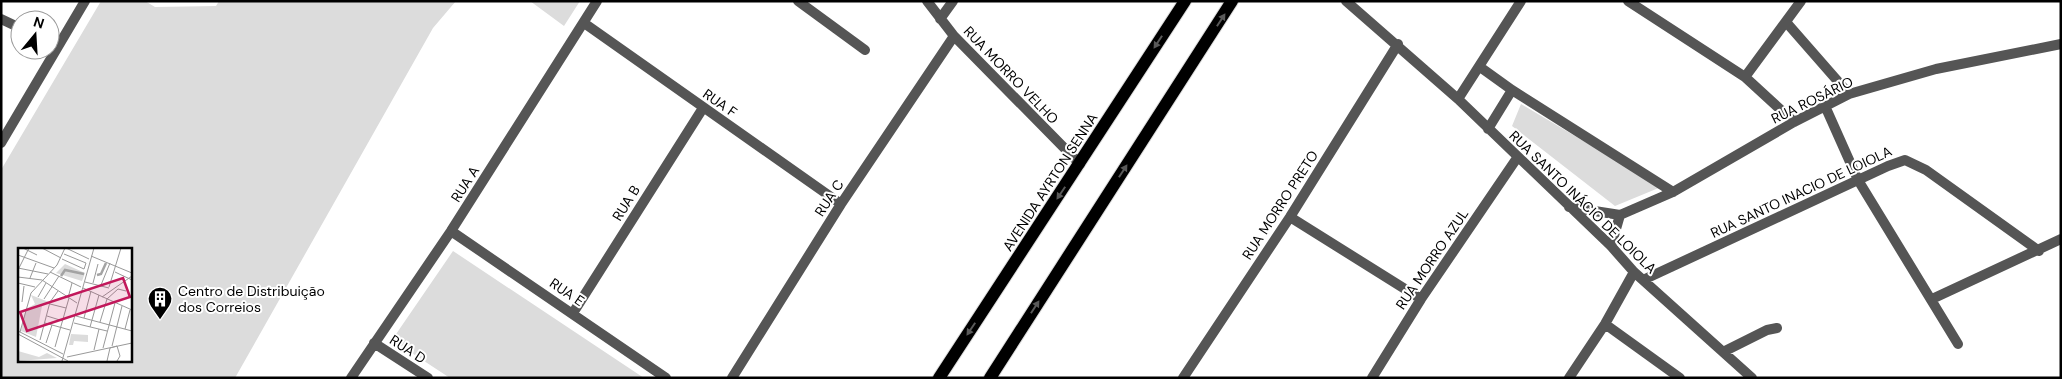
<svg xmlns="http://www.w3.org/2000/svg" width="2062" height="379" font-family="'DM Sans',sans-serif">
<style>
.green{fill:#dcdcdc;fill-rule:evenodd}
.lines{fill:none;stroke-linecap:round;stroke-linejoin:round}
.primary-casing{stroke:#dbdbdb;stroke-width:14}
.minor{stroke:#555;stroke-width:10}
.primary{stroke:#000;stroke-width:12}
.oneway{fill:#595959}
.labels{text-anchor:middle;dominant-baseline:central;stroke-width:4;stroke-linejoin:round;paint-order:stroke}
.street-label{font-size:14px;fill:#000;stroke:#fff}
.poi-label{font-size:14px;fill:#000;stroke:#fff;text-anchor:start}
.inset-river{fill:none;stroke:#a3a3a3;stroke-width:2.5}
.inset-road{fill:none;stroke:#999;stroke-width:1}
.view{fill:#c2185b;fill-opacity:0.15;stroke:#c2185b;stroke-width:2.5}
.inset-edge{fill:none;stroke:#000;stroke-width:2.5}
</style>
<rect width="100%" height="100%" fill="#fff"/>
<path class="green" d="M101,1H145L155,7L216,6L219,1H456L433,28L235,378H1V170ZM19,249H130V360H19Z
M530,1H580L564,26Z
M1521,104L1661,187L1615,206L1512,126Z
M453,251L644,378H450L392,340Z"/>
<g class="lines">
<defs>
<path id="primary" d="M939,378L1185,1
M990,378L1232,1"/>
</defs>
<use href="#primary" class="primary-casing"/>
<path class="minor" d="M798,1L865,50
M927,1L954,36L1080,164
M1346,1L1458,99L1611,246L1634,272L1752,378
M1628,1L1745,77L1794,122
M1,19L20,28
M940,19L953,1
M1786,22L1849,94
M584,23L841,204
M1480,67L1512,90L1673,192
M1745,77L1801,1
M1458,99L1521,1
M1825,106L1858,180L1958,344
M1488,129L1512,90
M1,143L85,1
M1569,207L1620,215L1673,192L1794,122L1849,94L1936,69L2061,44
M1290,217L1421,299
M451,231L666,378
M1611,246L1620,215
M1643,280L1888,166L1905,160L1926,170L2039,251
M1932,299L2061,239
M573,313L703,108
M1605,324L1680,378
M374,343L428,378
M1723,352L1767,330L1777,328
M351,378L451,231L597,1
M732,378L841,204L954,36
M1183,378L1290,217L1398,44
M1372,378L1421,299L1517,158
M1569,378L1605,324L1634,272"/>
<use href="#primary" class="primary"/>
</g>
<defs><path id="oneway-solid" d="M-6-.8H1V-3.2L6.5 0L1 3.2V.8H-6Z" transform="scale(1.25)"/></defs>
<g class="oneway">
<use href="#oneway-solid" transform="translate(1221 20) rotate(-57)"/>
<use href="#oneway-solid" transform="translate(1158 42) rotate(123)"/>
<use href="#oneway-solid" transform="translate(1123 171) rotate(-57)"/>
<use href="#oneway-solid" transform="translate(1061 193) rotate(124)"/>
<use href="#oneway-solid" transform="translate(1035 307) rotate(-57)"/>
<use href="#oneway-solid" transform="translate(971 329) rotate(124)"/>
</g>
<defs>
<symbol id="building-pin" viewBox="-11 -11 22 30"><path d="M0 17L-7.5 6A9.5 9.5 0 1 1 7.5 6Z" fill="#000" stroke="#fff"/><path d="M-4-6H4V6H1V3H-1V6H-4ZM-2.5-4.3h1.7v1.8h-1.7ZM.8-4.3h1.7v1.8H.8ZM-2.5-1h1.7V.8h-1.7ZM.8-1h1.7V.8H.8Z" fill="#fff"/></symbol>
</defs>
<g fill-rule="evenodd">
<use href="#building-pin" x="146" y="285" width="28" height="38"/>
</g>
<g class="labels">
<g class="street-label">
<text transform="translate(1011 75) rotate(46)">RUA MORRO VELHO</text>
<text transform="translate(1812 100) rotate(-26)">RUA ROSÁRIO</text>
<text transform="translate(720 103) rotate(35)">RUA F</text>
<text transform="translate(1050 182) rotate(-57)">AVENIDA AYRTON SENNA</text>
<text transform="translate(465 184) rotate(-57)">RUA A</text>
<text transform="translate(1801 192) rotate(-25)">RUA SANTO INACIO DE LOIOLA</text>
<text transform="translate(829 198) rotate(-57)">RUA C</text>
<text transform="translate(1583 202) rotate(44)">RUA SANTO INÁCIO DE LOIOLA</text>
<text transform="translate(626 203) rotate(-58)">RUA B</text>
<text transform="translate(1280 205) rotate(-57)">RUA MORRO PRETO</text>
<text transform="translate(1432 259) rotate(-56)">RUA MORRO AZUL</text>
<text transform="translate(567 292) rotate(34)">RUA E</text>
<text transform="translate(408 349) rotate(33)">RUA D</text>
</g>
<g class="poi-label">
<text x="178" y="291">Centro de Distribuição<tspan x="178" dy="16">dos Correios</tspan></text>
</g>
</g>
<g transform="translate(18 248)">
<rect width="114" height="114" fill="#fff"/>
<path d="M47,16L67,25L64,33L38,25ZM13,47L31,54L24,58L18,89L3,83L8,61L17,56ZM53,86L70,87V94L56,93L55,97H51ZM0,103L21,109L29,105L39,110L0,113Z" fill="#dcdcdc"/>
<path class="inset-river" d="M79,27L83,26L88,15M43,28L47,22L66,26"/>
<path class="inset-road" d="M5,0L19,7M24,0L43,10M48,0L71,11M0,7L36,20M73,8L114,25M44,11L66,21L68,15L46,6M0,20L30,26M1,20L11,0M32,24L63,39M97,24L114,32M0,29L24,32L59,55M12,30L18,15M67,34L91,40M0,35L17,39M75,35L80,16M83,37L92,15M91,39L103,0M65,40L114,62M20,49L28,35M84,49L114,28M50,50L54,35M26,51L41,28M89,51L100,41L108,43M4,54L6,38M32,56L48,60M29,68L45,73M58,68L114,83M66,70L73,43M82,74L89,51M27,75L52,82M56,75L89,83M72,79L81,47M107,81L112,62M0,83L45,106M2,84L13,45L39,17L47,0M0,86L50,113M22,92L32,54L40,43M28,95L34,77M94,98L104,58M37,99L51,50M85,100L97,55M76,102L81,81M49,109L114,95M44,113L76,0M89,113L92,100L99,98L102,108L99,113"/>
<path class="view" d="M105,30L112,49L9,83L2,64Z"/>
<rect width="114" height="114" class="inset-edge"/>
</g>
<rect width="2062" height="379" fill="none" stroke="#000000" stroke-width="5"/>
<g transform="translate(35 35) rotate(18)"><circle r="24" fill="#ffffff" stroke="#999999"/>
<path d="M0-4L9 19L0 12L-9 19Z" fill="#000000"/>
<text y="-8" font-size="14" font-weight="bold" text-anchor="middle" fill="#000000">N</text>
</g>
</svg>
